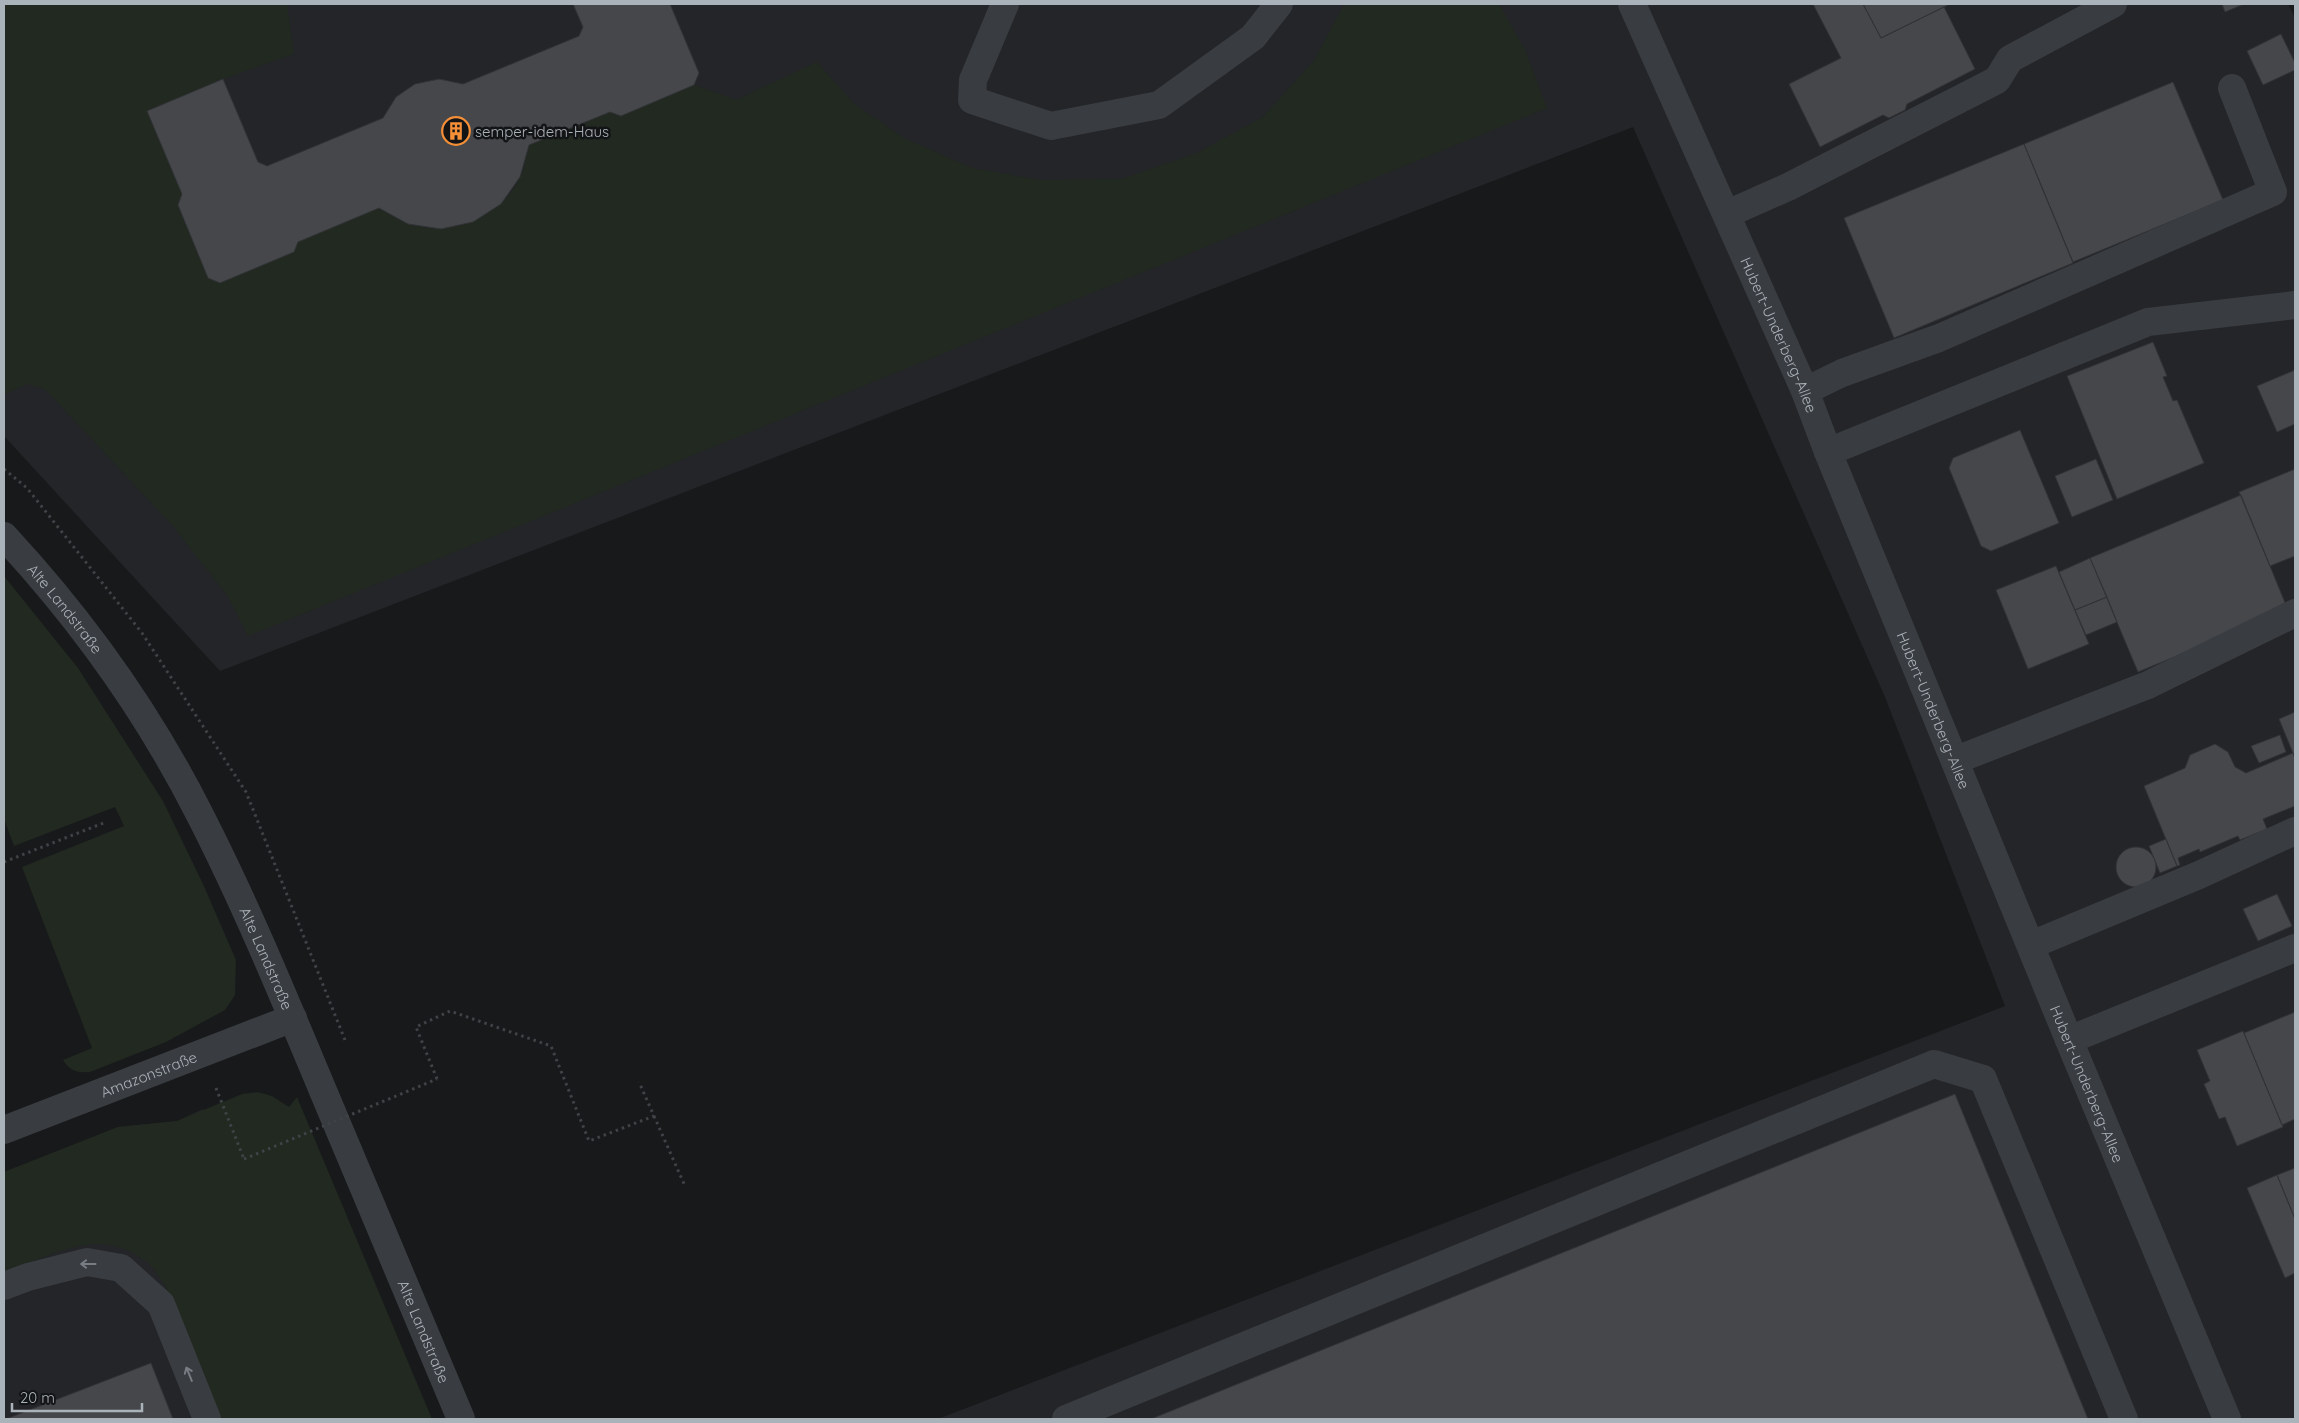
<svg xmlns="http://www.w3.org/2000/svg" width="2299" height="1423" font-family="Quicksand,sans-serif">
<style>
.built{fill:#242528}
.green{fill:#212920}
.building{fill:#45474b;stroke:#323337}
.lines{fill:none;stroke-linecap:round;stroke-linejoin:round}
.path{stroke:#3f4347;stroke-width:3;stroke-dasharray:2.5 4;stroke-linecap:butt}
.minor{stroke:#393c40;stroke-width:28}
.path-bridge{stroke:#3f4347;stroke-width:3;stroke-dasharray:2.5 4;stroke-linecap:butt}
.oneway{stroke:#787d83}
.labels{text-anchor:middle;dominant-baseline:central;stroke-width:5;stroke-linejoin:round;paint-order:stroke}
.poi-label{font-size:15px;fill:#abb3ba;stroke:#131416;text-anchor:start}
.street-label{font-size:15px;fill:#abb3ba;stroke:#131416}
</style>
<rect width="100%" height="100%" fill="#18191b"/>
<path class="built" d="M4,4H2288L2295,18V1419H938L2005,1006L1885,697L1633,127L220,671L4,436Z
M203,1109L399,1419H4V1172L118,1127L177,1121Z"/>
<path class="green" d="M4,4H287L294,54L223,79L147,111L182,194L178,205L208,277L220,283L294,252L298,242L379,208C389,213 399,221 409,224C452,237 499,218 520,178C525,169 526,155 529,145L610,112L621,116L694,85L736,100L817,62L854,104L904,138L972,168L1041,180L1122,179L1197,153L1263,117L1315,59L1344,4H1499L1525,50L1547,108L248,636L227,595L172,525L45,389L27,384L5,394L4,397Z
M4,576L78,668L163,801L203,884L236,960L235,995L225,1010L166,1042L90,1072C77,1073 70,1071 63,1060L92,1048L22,867L124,826L115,807L14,846L4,819Z
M258,1092L272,1096L289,1107L297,1097L432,1419H219C204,1382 175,1287 148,1263C135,1251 112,1243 95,1244C63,1246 33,1262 4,1273V1172L118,1127L177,1121L242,1094Z"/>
<path class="building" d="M573,4H670L699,73L694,85L621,116L610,112L529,145L520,177L501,204L473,222L441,229L408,224L379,208L298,242L294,252L220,283L208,278L178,205L182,194L147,111L223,79L258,162L267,166L383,118L396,97L415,84L439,79L463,84L579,36L583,27Z
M1813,4H1863L1881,38L1944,7L1975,69L1907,104L1905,110L1889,118L1883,115L1820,147L1789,84L1841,58Z
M1863,4H1950L1881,38Z
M2222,4H2244L2225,12Z
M2281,34L2295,63V70L2263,85L2247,51Z
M2173,82L2223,200L2073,262L2024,144Z
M2024,144L2073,263L1894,338L1844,218Z
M2153,342L2167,376L2163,377L2173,401L2177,400L2204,463L2117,499L2067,376Z
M2295,370V424L2277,432L2257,386Z
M2020,430L2059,523L1991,551L1981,546L1949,468L1953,458Z
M2096,459L2113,500L2072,517L2055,476Z
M2295,469V556L2270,566L2239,492Z
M2241,495L2288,610L2138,672L2090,558Z
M2090,558L2107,597L2075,610L2059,572Z
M2056,566L2089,644L2028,669L1996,590Z
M2107,597L2117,622L2086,635L2075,610Z
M2295,712V758L2279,719Z
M2280,735L2286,752L2259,763L2251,746Z
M2215,744L2228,752L2235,767L2246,773L2293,753L2295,758V806L2263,819L2267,829L2240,840L2238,836L2200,852L2199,849L2178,858L2180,865L2177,866L2144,786L2185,768L2190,755Z
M2166,839L2177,866L2160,873L2149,846Z
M2116 867a20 20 0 1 1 40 0a20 20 0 1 1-40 0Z
M2277,894L2292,926L2258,941L2243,909Z
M2295,1012V1119L2282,1125L2244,1033Z
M2243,1031L2283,1127L2237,1146L2225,1117L2219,1119L2204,1084L2210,1081L2197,1050Z
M1955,1094L2088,1419H1151Z
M2295,1168V1219L2277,1175Z
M2277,1175L2295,1219V1273L2285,1278L2247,1188Z
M151,1363L173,1419H6Z"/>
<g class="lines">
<path class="path" d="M4,469L27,488L142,633L246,792L345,1040
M4,862L106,822
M437,1079L416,1027L450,1011L551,1046L589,1141L654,1116L639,1082
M216,1088L244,1159
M654,1116L685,1186"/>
<g class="minor">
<path d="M1005,4L973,80L972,100L1051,126L1159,105L1253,37L1279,4"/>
<path id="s1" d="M1632,4L1805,391L1828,452L2069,1040L2227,1419"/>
<path d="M1727,214L1788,187L1997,80L2010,59L2113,4"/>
<path d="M1805,391L1842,373L1939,338L2273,192L2232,88"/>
<path d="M1828,452L2148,322L2295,305"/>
<path id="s2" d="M4,536C81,619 149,714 200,815C245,903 283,995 321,1086C368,1197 414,1308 461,1419"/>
<path d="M1956,760L2148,685L2295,613"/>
<path d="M2031,945L2199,875L2295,831"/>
<path d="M2069,1040L2295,948"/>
<path id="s3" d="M4,1130L293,1018"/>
<path d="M4,1286L28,1277L87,1262L121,1268L161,1304L207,1419"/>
<path d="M1066,1419L1934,1064L1983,1079L2124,1419"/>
</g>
<path class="path-bridge" d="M244,1159L437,1079"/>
</g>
<defs><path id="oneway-shaft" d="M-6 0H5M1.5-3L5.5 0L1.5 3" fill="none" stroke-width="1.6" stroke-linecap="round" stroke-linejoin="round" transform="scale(1.25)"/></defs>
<g class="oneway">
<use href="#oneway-shaft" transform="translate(88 1264) rotate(-180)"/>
<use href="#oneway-shaft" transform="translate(189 1374) rotate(-112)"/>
</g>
<defs>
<symbol id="building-ring" viewBox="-11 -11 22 22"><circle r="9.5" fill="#131416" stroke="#f48f38" stroke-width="1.5"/><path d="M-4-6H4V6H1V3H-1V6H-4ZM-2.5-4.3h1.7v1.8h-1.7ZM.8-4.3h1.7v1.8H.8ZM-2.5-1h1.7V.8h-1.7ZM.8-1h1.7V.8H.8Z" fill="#f48f38"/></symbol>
</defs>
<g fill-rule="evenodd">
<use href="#building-ring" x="440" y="115" width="32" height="32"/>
</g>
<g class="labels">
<g class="poi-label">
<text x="475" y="131">semper-idem-Haus</text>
</g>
<g class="street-label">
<text stroke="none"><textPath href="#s1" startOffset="362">Hubert-Underberg-Allee</textPath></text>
<text stroke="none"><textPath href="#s2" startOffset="95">Alte Landstraße</textPath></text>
<text stroke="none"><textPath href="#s1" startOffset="768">Hubert-Underberg-Allee</textPath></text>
<text stroke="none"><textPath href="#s2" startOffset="500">Alte Landstraße</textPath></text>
<text stroke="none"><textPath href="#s3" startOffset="155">Amazonstraße</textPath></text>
<text stroke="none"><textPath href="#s1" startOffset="1172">Hubert-Underberg-Allee</textPath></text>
<text stroke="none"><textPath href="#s2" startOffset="905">Alte Landstraße</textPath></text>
</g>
</g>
<rect width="2299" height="1423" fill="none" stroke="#abb3ba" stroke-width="10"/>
<path d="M12 1403v8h130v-8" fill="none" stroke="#abb3ba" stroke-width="2.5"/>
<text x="20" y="1403" font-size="15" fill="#abb3ba" stroke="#131416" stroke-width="4" paint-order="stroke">20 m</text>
</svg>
